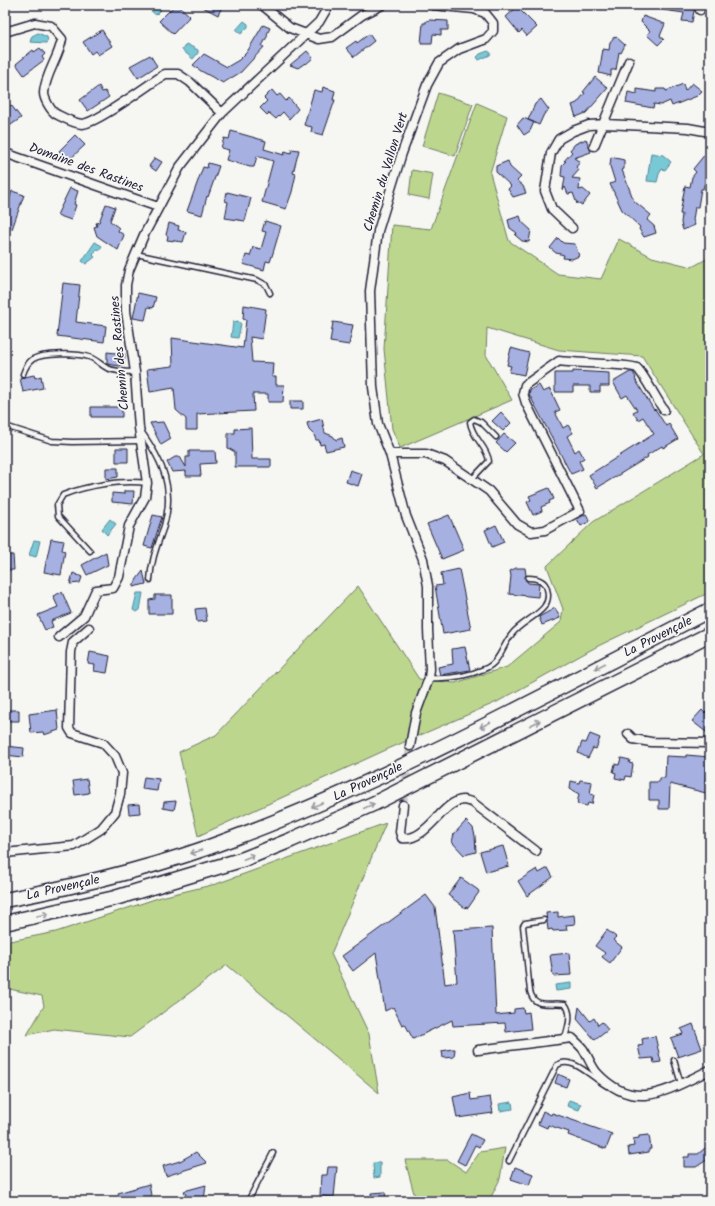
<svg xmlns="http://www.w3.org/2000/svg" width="715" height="1206" font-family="Kalam,sans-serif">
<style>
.green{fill:#bcd68e;stroke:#6f7c64}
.water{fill:#79c8d6;stroke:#568698}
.building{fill:#a6b1e1;stroke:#22223b}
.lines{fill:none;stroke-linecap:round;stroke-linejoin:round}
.minor-tunnel{stroke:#cccccd;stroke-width:8;stroke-dasharray:8 4;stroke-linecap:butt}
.service-casing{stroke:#22223b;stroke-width:7}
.minor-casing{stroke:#22223b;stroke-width:11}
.motorway-casing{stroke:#22223b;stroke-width:17}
.service{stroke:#f6f6f2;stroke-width:4}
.minor{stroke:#f6f6f2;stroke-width:8}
.motorway{stroke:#f6f6f2;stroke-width:14}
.oneway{stroke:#9797a0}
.labels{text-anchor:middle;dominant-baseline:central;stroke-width:3.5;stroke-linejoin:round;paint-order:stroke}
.street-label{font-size:13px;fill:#22223b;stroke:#f6f6f2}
</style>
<rect width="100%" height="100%" fill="#f6f6f2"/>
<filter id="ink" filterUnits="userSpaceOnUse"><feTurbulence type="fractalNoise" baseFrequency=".025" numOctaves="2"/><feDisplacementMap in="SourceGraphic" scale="8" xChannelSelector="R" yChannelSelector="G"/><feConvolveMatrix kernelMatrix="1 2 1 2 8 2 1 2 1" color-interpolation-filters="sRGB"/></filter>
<g filter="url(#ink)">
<path class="green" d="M438,93L473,104L455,156L422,146Z
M477,103L507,116L490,173L509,241L558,274L601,279L619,239L652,257L692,267L710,257V592L596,647L497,702L388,749L198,836L179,752L216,735L358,586L419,679L455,683L507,667L561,622L563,609L547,566L593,522L704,454L642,356L559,350L487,328L486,355L512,400L400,448L392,429L384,349L392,225L431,229Z
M412,170L433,174L429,199L409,195Z
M386,823L331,954L369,1034L379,1093L227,965L130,1037L54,1029L27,1035L44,1006L42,996L5,988V942L56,932L161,897L216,884Z
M505,1148L500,1179L489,1201H416L405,1160H448L466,1172L480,1152Z"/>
<path class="water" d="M146,5H155L161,10L156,15L145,6Z
M244,21L248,24V27L241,34L236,30Z
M38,33L47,37L48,41L46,43L30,42L32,36Z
M186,44L198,50V53L193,59L182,50Z
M488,51L491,53L490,55L479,60L477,57L480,54Z
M651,153L663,155L671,162L665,170L662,169L659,174L657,182L647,181Z
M95,242L102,246L99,250L97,249L93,255L95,257L86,264L82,261Z
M238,321L241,324L238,338L231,337L233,322Z
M110,519L116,524L107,535L102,529Z
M34,540L40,541L36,557L29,555Z
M137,593H143L140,610L137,612L133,610Z
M571,983V989L556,991L555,985Z
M569,1100L581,1104L579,1110L567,1106Z
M512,1102L513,1109L500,1111L499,1104Z
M373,1163H380V1177L374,1178Z"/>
<path class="building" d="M175,5H178L190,16L173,34L159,21Z
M199,5H223L218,15Z
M664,5H695L692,22L682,21L684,13L663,10Z
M517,7L537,27L527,36L522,30L519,33L506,17Z
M643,16L665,24L660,36L664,39L658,45L647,35L650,31L641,22Z
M430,20L448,21V30H441V35L433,34L432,43H421L423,23H426V21Z
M263,25L270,28L267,34L268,35L262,46L264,47L241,72L223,83L201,71L193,65L204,54L227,67L239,60L247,52Z
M102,30L112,46L98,55L95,51L91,54L83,42Z
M369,34L374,41L354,57L346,48L356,41L357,43Z
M615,36L625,45L621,53L619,52L616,70H611V76L599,73L603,49L609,50L610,42Z
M40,48L45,54L42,57L44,60L24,75L16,64L33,50L34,52Z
M307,51L313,58L306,64L305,63L298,68L290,65Z
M150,55L157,66L138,78L130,66Z
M595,77L608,88L586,113L576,117L572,105L577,103L585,93L583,92Z
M692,83L702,91L697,96L672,106L670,101L661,105L654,104L653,108L626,103L628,92L637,94V89L656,92V89H665L666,91L683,84L685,91Z
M99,86L102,92L105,91L109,97L88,111L80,100Z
M323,87L335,91L333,100H335L323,135L311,132L312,127L304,125L314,90L322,92Z
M272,90L277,96L280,94L286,101L289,98L298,109L289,119L283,112L276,119L269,113L267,115L260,108L267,101L264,98Z
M541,99L549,110L544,114L539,125L528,120L535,104Z
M11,105L21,118L5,129V109Z
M523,118L534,122L530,131L524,135L517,125Z
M231,131L266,141L264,149L284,155L285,151L291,153L292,149L299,150L293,173L296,174L292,192L286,209L262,202L273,161L257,156L254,167H250L226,160L229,150L221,148L224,138L229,139Z
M75,135L85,145L69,160L59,151Z
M586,139L591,152L574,158L580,162L576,167L579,170L572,178L580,179L579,190L583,189L590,195L582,205L577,202V204L573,193L568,194L565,187L563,190L565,177L561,176L562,165L566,161H564L572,152L570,150L575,144Z
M710,148V178L704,185L703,189H701L698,207H695L693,220L695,225L683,230L681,223L682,214H680L685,186L690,187L692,177L696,172L693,169Z
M611,157L624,160V169L622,170L634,201L651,215L647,220L654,226L656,233L644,237L639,229L640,227L622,210L610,184L615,182L610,166Z
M155,158L162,162L156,171L149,166Z
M508,161L510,167L521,177L517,181L523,186L526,193L513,197L508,189L511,186L496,172V166Z
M208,163L219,166L208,197L207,196L202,215L187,211L203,167L207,168Z
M70,188L78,191L74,204L76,205L71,220L57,215Z
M12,191L24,195L12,229L5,227V213Z
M227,192L251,198L245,221L225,218L228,202L225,201Z
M106,204L115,207L110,221L119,228L118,231L124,235L118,250L97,236L94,227L97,226L96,223L99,222Z
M520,216L522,222L531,230L529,242L522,241L515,235L517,233L510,228L508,220Z
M265,221L281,226L273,253L270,262L266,261L264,270L243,264L246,255L250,256L253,247L261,249L266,232L262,231Z
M169,223L179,226L178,230L186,232L183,242L167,240L168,236L166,235Z
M558,238L563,243L575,244L579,256L572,259L563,258L564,255L556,253L550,248Z
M63,283L80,285L76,322L106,326L104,342L57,336Z
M138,293L156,297L153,308L148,307L145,320L133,318Z
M244,305L266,309L262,339L250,337L252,362L273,363L272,377H276V385H284L283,402H268V394H253L254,411L197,414V430H186V419L176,410L174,388L150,392L147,369L173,366L172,338L243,348L246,320L243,319Z
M333,322L353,325L349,345L330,342Z
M511,348L529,353L524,375L509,372L511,366L507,365Z
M107,352L125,354L124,364L120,366L107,364Z
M573,371L609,373V386H600V392H590V386H573V392H555V373H573Z
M630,372H633L636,378L635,379L654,410L655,409L666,426L669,424L678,439L663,448L662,446L647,455L648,457L597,488L589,475L654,434L643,417L638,420L633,412L637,410L627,395L622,398L613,382Z
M34,375L35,378L41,376L43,388L23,392L20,378Z
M539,385L543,392L550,389L560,410L555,412L563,428L568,425L573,433L567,436L575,452L579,449L584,458L579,461L583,469L571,474L529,394L530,390Z
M290,401H303V409H290Z
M91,407H122V417H91Z
M501,412L511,423L503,431L492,421Z
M322,419L325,433L333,436L336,440L342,438L344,447L326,451L324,444L320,445L319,440H316L314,435L309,430L307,423Z
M163,422L171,439L161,445L150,423Z
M251,428L252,459H271V467H235V452L228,448V433H235V429Z
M504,434L515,443L506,452L496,443Z
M116,448H128V462H116Z
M189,451H215L216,463L200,464L201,476H186V471L172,472L167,462L175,457H180L186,467V457H189Z
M106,468H118V477L106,479Z
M350,470L362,474L358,486L346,482Z
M549,488L554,499L549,501L550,503L541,507L542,511L533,515L527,502L531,500L529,496Z
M124,491H134L133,504L112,502V493L124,494Z
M586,514L590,521L581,526L577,519Z
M153,515L162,517L152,548L144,546Z
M449,515L464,550L442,559L427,524Z
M496,525L504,542L492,547L485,530Z
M51,539L64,541L62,550L65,551L61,575L44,572Z
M106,552L108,565L87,575L82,565Z
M5,555H13L14,570H5Z
M516,568H525L526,575L525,578L528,583L539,584L538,597L509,594L511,576L510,571Z
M459,569L471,629L443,634L435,586L443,585L441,573Z
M143,571L146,584L133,587L137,579Z
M73,573L82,577L80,583L70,584Z
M62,592L71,613L51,621L53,627L45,630L38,615L58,607L53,596Z
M155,595H172V614H149V600L155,599Z
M205,608L207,621L197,622L195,609Z
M555,608L560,618L542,625L539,617Z
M465,647L470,670L440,675L438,667L453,664L452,649Z
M90,652L110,656L107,673L94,671L95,665L88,664Z
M710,708V727L706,732L692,721L702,710L705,713Z
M5,710H19V721H5Z
M57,710L59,730L44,735L43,732L31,733L29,714Z
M590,734L600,738L596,749L593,748L588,758L578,753L582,742L586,743Z
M5,746L24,748L23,757L5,755Z
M686,755L710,757V765H707L705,784L710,785V794L670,784L669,809H659V800H649V782H659V778H665L666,756L686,757Z
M621,758L630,760L629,763L633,764L631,777L626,776L625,780L615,778L616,773L613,772L615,764L619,765Z
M144,777L159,779L157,791L142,789Z
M87,779L89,793L75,795L73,781Z
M580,780L592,782L590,794L594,795L592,804L588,803L587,806L577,804L579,794L570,789L571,781L579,783Z
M176,801L174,810L163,808L164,802Z
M139,804L140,813L129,814L128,805Z
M466,821L473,828L475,836L476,852L464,855L452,842L454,834Z
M503,846L509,866L486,872L480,852Z
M548,868L553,877L527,896L518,881L537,869L539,873Z
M461,878L478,890L479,892L468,908L466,907L465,908L448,895Z
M426,895L435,907L445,984L457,982L453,930L492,928L496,1015L514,1013V1009L523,1008L524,1013L529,1012L531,1029L506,1032L505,1023L453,1026L452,1020L413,1039L405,1024L402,1025L393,1007L385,1011L376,953L353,971L342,956Z
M558,912V917L574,915L575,924L566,925L567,930L553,931L552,929L548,930L546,913Z
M607,930L616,937L613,940L622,947L610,963L602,957L605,953L595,946Z
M569,953L571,975L553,976L550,955Z
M579,1007L590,1021L594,1018L598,1025L602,1022L608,1030L595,1040L577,1019Z
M693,1024L702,1049L678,1057L671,1038L683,1034L681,1029Z
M655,1036L661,1062L654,1063L653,1058L641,1059L638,1046L643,1045L642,1039Z
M452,1049H455L454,1057L443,1058L442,1051Z
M558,1074L569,1079L566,1087L555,1083Z
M470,1093L471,1100L490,1097L493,1113L457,1118L453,1097Z
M543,1111L551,1115L552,1113L612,1134L606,1149L568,1135L569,1132L548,1125L547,1128L538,1124Z
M471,1134L483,1140L479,1147L475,1145L465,1165L457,1161Z
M649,1135L651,1149H649V1152L629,1155L628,1147L634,1146L633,1139L639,1138V1136Z
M710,1144V1158L696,1167H684V1157H689V1154H698Z
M196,1152L207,1163L166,1176L163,1166L180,1161Z
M328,1167H337L334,1197L320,1196L321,1175H327Z
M515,1167L533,1174L529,1185L511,1179Z
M149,1184L152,1201H134V1199L120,1201L118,1193Z
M206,1185L204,1200L189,1201L184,1191Z
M385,1192L386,1201H372L371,1193Z"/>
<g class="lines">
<path class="minor-tunnel" d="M403,805L410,746"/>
<defs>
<path id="service" d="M613,6L614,5
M136,254L257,280L266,285L270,293
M23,374C25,368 27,363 33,359C43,353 78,353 89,357C96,359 101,365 107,368C116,372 126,372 135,372
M5,426L52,441L72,442L142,441
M141,431C163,462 175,488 164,526C158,544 151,560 150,580
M472,479L489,461C487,446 472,438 470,422L474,419L481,422L496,437
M90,551L58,516L57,505L63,495C88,485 120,480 147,483
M429,678C447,679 468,676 484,669C500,663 502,646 512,634C524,618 554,612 547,589C545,580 537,578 528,578
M544,920L525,923L523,926L530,991C534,1009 549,1002 565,1004C573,1014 568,1027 565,1038
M674,1060L681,1084
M509,1161L557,1065C573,1055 593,1079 607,1086
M248,1201L273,1153"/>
<path id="minor" d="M262,5L290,28L319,39L332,37L362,15L382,5
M700,10L702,5
M5,32L35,23L51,26L62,39C59,58 45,74 44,93C44,99 51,111 56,114C64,118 73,123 82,124C96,124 149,84 165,74H178L190,82L222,113
M594,146L629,61
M5,153L158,207
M572,228L552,209L545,191L551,153L559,139L573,131L589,125L605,124L688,128L710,132
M390,454H426L445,461L489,491L517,524L531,532L545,530L580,511L526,403L523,393L525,385L559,361C572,363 630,364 637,368C643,373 658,402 664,410
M59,637L84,616L96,590L113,588L119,577L129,526L145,497L147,483L139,428L135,372L126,311V285L129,270L144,235L180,167L222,113L319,22L329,5
M628,734L633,739L651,742L710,743
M410,746L416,713L429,678L430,669L428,630V586L423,559L406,516L390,454L378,424L373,387L370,291L378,231L402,153L427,85L439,63L459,49L486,39L493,31V23L485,13L474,9L432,5
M403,805L400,832L402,838C427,842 442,801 463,800C466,800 470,802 472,802L536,851
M5,853L74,846L101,829L115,812L120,794L122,773L115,756L103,743L72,733L69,728L71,652L73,642L89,628
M478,1050L572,1038C576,1042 580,1045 583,1049C588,1056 591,1066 597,1073C635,1114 669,1089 710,1070"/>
<path id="motorway" d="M5,900C82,885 158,867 231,839C397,777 553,690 710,610
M5,923L115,898L244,859L291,840L375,803L710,634"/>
</defs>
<use href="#service" class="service-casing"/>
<use href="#minor" class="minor-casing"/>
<use href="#motorway" class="motorway-casing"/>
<use href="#service" class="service"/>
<use href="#minor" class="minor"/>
<use href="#motorway" class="motorway"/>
</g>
<defs><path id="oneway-shaft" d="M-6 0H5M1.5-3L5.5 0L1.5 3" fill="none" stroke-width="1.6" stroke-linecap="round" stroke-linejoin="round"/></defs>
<g class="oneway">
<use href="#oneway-shaft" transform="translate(600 666) rotate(153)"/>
<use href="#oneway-shaft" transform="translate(535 723) rotate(-27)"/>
<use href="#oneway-shaft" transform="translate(485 725) rotate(153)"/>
<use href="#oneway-shaft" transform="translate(317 805) rotate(158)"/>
<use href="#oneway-shaft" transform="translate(369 806) rotate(-25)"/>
<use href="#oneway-shaft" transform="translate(196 852) rotate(161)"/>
<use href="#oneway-shaft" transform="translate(249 857) rotate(-21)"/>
<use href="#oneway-shaft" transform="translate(43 915) rotate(-11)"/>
</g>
</g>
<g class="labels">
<g class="street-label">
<text transform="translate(86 168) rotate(20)">Domaine des Rastines</text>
<text transform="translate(386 172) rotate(-73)">Chemin du Vallon Vert</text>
<text transform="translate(120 353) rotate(-95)">Chemin des Rastines</text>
<text transform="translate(658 637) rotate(-27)">La Provençale</text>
<text transform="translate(368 782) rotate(-25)">La Provençale</text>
<text transform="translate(63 888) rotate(-13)">La Provençale</text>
</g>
</g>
<rect width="715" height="1206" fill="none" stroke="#f6f6f2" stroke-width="20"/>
<rect x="10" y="10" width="695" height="1186" fill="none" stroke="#22223b" stroke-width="1.5" filter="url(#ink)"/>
</svg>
